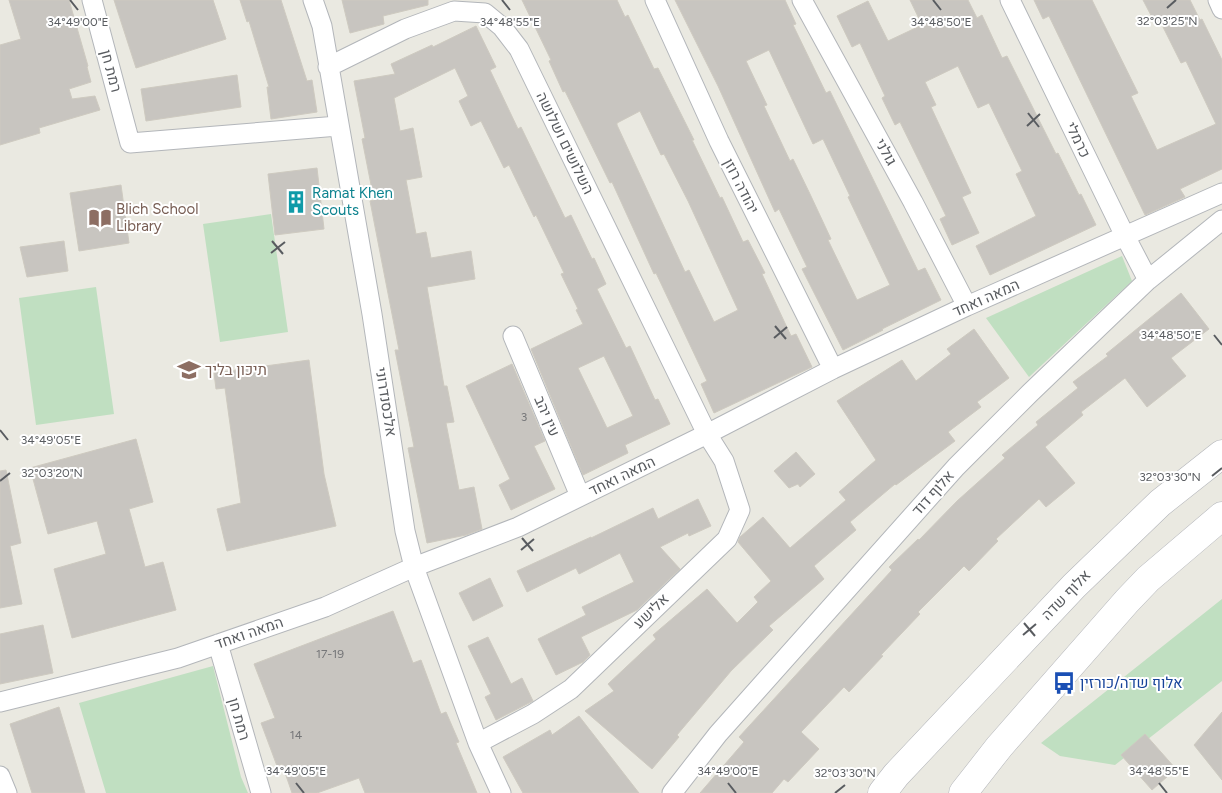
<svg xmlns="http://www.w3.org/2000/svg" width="1222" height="793" font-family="Figtree,Heebo,sans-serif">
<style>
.green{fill:#c0dfc1}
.building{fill:#c8c5c0;stroke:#cecac0;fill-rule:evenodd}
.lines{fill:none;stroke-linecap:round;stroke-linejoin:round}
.street-casing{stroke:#b3b6ba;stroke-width:21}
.secondary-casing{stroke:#b3b5ba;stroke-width:29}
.street{stroke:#fff;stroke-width:19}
.secondary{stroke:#fff;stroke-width:28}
.ticks{fill:none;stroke:#595c60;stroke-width:2}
.labels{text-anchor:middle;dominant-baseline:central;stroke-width:4;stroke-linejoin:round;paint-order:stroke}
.number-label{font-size:12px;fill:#757678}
.street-label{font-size:15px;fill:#595c60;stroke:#fff}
.culture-label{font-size:15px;fill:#0d838f;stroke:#fff;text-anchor:start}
.education-label{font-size:15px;fill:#785e54;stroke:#fff;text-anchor:start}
.transit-label{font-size:15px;fill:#164399;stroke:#fff;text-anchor:start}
.ticks-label{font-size:12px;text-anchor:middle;fill:#595c60;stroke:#fff;stroke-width:4;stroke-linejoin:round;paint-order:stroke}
</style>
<rect width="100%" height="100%" fill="#eae9e1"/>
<path class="green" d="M271,214L288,332L220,342L203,224Z
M1122,256L1132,281L1029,377L986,318Z
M96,287L114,414L36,425L19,298Z
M1222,599V681L1115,765L1060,756L1041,743Z
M213,666L241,777L248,793H106L79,703Z"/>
<path class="building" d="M9,0H69L88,66L87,67L91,82L69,89L72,99L95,96L100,110L39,128L40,133L0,145V45L21,39Z
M114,0H213L226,39L136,68Z
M240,0H281L307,81L312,80L317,112L271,119L267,87H269L249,21L247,22Z
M342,0H428V5L383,16L384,24L350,33Z
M522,0H617L625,17L628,15L654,69L658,68L694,140H692L720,198L722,197L743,242L748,240L765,273L762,274L791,336L796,334L812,367L714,413L701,384L707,381L656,273L654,274L612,182L610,183L565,91L563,92L549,61L551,60ZM640,111L661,155L664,154L688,201L738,310L714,322L689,270L685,272L617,125V123Z
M675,0H785L796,24L793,25L826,93L830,91L918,271L925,268L941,300L882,329L883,330L843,350L802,269L807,267L779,209L775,212L718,86ZM769,50L813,144L823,139L850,196L848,197L890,285L857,300L828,240L831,239L810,194L793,159L790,161L764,106L767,105L746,61Z
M910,0H968L977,18L982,15L1002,58L1007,56L1056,154L1058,153L1079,195L1081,194L1096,225L990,275L976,246L1036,216L1016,174L1022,171L989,103L978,108L958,66L925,82L936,105L931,107L971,193L962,197L979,233L952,245L940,219L946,216L900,122L895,125L882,98L885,96L860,43L852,47L837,16L868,1L888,41L922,25Z
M1034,0H1092L1138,93L1131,96L1157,150L1216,124L1186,61L1181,63L1161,23L1156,25L1143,0H1190L1200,20L1202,19L1222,60V169L1180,189L1185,197L1145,215L1049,16L1043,19Z
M476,26L496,67L490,70L518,129L521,127L565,218L571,215L592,259L594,258L606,284L597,289L626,348L630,346L655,400L658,399L670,424L625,445L628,453L583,475L531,349L583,324L576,310L578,309L561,274L564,273L536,215L534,217L509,165L504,168L481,121L471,126L459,101L468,96L455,68L394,98L400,131L413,128L422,177L406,180L416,234L426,232L431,258L471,251L475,279L427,287L444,386H447L454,422L446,423L459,490L474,487L482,529L466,535L427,543L408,448L414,447L395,350H399L370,201L374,200L362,139L365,138L354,81L395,74L391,64L432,45L433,47ZM604,356L633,416L607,428L578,368Z
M237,75L241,107L146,121L141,89Z
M317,168L324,229L275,235L268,174Z
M121,185L129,243L79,251L70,193Z
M64,241L68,271L27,277L20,247Z
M1181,293L1209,329L1171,358L1186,376L1147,407L1125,378L1081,412L1083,415L1045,447L1075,483L1046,507L1039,499L996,539L998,541L969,571L964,566L918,612L920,614L881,655L883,656L849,692L844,687L801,732L819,749L788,782L784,779L772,793H700L744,742L739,737L892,570L889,567L918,539L919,540L957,501L1005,458L1002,455L1038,425L1036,422L1078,388L1073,382L1108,356L1106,354Z
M974,329L1009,378L977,402L981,407L948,432L955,441L896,485L895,484L850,522L856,530L814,566L824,579L769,626L773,630L731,671L677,735L679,737L652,769L585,711L614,691L608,684L656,639L653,635L707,589L737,623L758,602L754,597L771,581L738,542L740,537L763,517L790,548L846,500L839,492L876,460L837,401L902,360L916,381L951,354L947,349Z
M309,360L324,474L336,526L227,551L217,509L241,503L225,388L216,389L214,373Z
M512,364L545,441L534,446L555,489L511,510L499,485L510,479L466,386Z
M136,439L153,502L129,509L145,567L163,562L176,610L72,638L54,569L106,554L97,521L48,534L30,468Z
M796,452L815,474L800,487L798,484L789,488L774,471Z
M6,470L21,543L10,546L22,604L0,608V471Z
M698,499L711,526L689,536L688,533L660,547L680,569L637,610L581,637L590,655L583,662L556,675L538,639L586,615L582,607L634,582L620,553L579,574L576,568L527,592L517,571L591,537V538L653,508L658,519Z
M490,578L503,606L473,621L459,593Z
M393,611L413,663L421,660L441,714L446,712L459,742L456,743L477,793H365L359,778L317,793H292L282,764L277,766L261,723L275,718L254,664Z
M43,625L53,673L0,684V634Z
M488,637L511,684L522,678L533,701L496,720L485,697L491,694L468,646Z
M59,707L85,793H32L10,724Z
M1222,712V780L1194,745Z
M579,716L639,793H523L503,757L550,730L552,735Z
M1145,734L1176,769L1152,790L1121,755Z"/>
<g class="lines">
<defs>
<path id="street" d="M92,0L130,143L338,126
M313,0L322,26L372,314L405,531L414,567L478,743L501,793
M655,0L719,141L833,369
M802,0L913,202L967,306
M1010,0L1125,236L1148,280
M1218,0L1222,9
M328,67L405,29L454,11L485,13L502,27L519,49L707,434L724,461L740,510L727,539L571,689L533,714L478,743
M513,336L580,496
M218,644L261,793
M0,702L178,658L325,607L414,567L518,527L707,434L833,369L967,306L1222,193
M0,776L7,793
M672,793L718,734L956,467L1030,393L1148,280L1222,220"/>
<path id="secondary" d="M882,793L896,775L1074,586L1160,503L1222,454
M963,793L999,747L1127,601L1148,579L1222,516"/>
</defs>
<use href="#street" class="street-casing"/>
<use href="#secondary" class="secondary-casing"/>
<use href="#street" class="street"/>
<use href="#secondary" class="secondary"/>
</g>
<path class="ticks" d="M70,0L78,10M502,0L510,10M933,0L941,10M1167,8L1176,0M1028,113L1039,127M1027,126L1040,114M272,241L283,254M271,253L285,242M775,326L786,339M1214,335L1222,345M774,338L787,327M0,430L8,440M1212,476L1222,468M0,481L10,473M522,538L533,551M521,550L534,539M1024,623L1035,636M1023,635L1036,624M296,783L304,793M728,783L736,793M1159,783L1167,793M835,793L845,785"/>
<defs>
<symbol id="building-bare" viewBox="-9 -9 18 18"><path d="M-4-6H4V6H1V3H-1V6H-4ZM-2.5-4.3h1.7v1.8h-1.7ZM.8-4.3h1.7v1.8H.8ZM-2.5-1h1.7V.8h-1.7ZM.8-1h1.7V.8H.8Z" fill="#0f9aa8" stroke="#fff" stroke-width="2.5" paint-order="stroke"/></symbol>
<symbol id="library-bare" viewBox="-9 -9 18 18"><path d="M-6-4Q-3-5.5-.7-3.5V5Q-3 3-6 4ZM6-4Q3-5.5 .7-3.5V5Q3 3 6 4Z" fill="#8d6e63" stroke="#fff" stroke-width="2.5" paint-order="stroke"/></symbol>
<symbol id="school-bare" viewBox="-9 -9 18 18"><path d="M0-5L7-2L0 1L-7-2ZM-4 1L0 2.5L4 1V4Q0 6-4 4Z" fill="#8d6e63" stroke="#fff" stroke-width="2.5" paint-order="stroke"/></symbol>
<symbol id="bus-bare" viewBox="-9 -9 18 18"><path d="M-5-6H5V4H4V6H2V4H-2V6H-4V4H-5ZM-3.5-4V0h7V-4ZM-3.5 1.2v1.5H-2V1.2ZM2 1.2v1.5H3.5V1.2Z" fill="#1a4fb4" stroke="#fff" stroke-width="2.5" paint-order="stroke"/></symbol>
</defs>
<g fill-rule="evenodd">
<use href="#building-bare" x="280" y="186" width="32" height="32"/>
<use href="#library-bare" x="84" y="202" width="32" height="32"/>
<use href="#school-bare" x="173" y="354" width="32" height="32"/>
<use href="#bus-bare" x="1048" y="667" width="32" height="32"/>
</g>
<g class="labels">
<g class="number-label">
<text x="524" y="417">3</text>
<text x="330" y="654">17-19</text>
<text x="296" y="735">14</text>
</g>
<g class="street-label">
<text transform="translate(111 71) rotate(75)">רמת חן</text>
<text transform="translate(1078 140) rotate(64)">כרמלי</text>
<text transform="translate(565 143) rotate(64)">השלושים ושלושה</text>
<text transform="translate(886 152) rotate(61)">גולני</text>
<text transform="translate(741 186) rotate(63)">יהודה רוזן</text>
<text transform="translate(986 298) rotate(-24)">המאה ואחד</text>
<text transform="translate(386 402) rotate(81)">אלכסנדרוני</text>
<text transform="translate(547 416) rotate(67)">עין יהב</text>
<text transform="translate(622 476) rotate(-26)">המאה ואחד</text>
<text transform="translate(933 493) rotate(-48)">אלוף דוד</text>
<text transform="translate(1066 595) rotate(-46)">אלוף שדה</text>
<text transform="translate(651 611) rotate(-44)">אלישע</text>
<text transform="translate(249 633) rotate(-19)">המאה ואחד</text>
<text transform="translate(239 719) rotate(74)">רמת חן</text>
</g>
<g class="culture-label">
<text x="312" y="193">Ramat Khen<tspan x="312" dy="17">Scouts</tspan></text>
</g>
<g class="education-label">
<text x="116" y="209">Blich School<tspan x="116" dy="17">Library</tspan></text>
<text x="205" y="370">תיכון בליך</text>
</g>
<g class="transit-label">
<text x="1080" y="683">אלוף שדה/כורזין</text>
</g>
</g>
<g class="ticks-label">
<text x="1167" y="25">32°03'25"N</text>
<text x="78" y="26">34°49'00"E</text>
<text x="510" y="26">34°48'55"E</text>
<text x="941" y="26">34°48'50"E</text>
<text x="1171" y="339">34°48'50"E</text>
<text x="51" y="444">34°49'05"E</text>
<text x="52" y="477">32°03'20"N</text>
<text x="1170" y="481">32°03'30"N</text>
<text x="296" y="775">34°49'05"E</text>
<text x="728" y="775">34°49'00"E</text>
<text x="1159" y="775">34°48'55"E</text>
<text x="845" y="777">32°03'30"N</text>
</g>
</svg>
